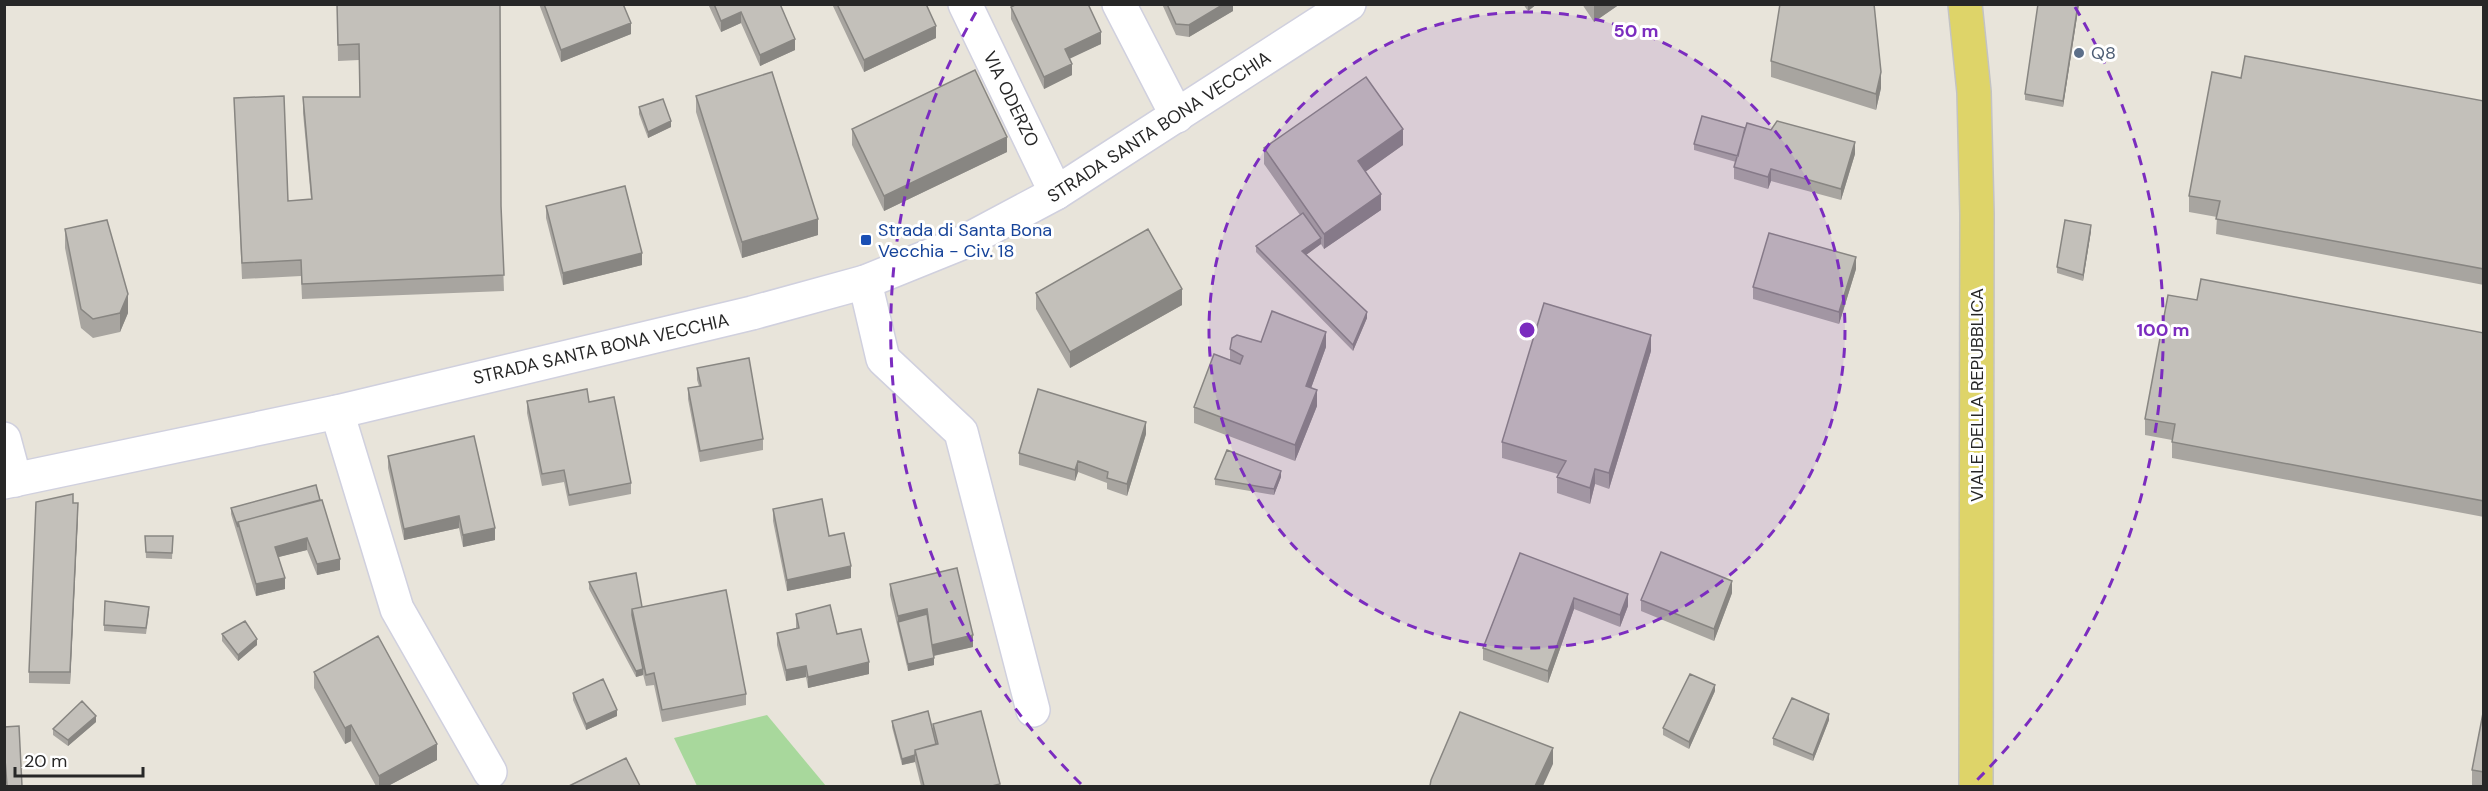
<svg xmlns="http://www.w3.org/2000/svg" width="2488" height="791" font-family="'DM Sans',sans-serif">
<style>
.green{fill:#a8d89c}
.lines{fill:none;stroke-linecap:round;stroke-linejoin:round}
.minor-casing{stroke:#d0d0de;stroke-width:36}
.tertiary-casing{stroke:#d0d0de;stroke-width:36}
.primary-casing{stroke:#c3c3c3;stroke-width:36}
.minor{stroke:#fff;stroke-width:33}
.tertiary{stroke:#fff;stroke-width:33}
.primary{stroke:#ded469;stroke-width:33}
.wall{fill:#a8a5a0}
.shaded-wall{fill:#888682}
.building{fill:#c3c0ba;stroke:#888682;stroke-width:1.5}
.ring{fill:none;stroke:#7b2cbf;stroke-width:3;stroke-dasharray:10 8}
.service-dot{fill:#5c6f8a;stroke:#fff;stroke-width:2}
.transit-dot{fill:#1a4fb4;stroke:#fff;stroke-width:2}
.labels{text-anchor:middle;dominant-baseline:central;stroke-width:6;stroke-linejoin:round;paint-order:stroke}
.service-label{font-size:18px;fill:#4e5e75;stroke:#fff;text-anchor:start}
.street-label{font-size:18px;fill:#272727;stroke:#fff}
.transit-label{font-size:18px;fill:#164399;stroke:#fff;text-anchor:start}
.centre{fill:#7b2cbf;stroke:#fff;stroke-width:3}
.ring-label{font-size:18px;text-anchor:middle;font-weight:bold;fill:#7b2cbf;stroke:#fff;stroke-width:6;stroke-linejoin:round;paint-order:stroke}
</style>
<rect width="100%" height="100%" fill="#e8e4da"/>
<path class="green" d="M767,715L826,786H697L674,738Z"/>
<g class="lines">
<defs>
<path id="minor" d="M965,4L1056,193
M1119,4L1177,116
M865,282L883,359L961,432L1033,710
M337,412L397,609L490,772
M4,439L15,480"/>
<path id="tertiary" d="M4,482L337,412L752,313L865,282L964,242L1056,193L1349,4"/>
<path id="primary" d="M1965,4L1974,92L1977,214L1976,786"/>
</defs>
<use href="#minor" class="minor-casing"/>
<use href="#tertiary" class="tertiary-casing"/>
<use href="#primary" class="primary-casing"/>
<use href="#minor" class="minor"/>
<use href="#tertiary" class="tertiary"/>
<use href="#primary" class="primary"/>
</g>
<path class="wall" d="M337,4L501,206L504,291L302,299L301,276L242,279L234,98L288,201L311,199L303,113V97H360L359,60L338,61Z
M539,4H623L631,34L561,62Z
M708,4H780L795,50L760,66L741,23L721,32Z
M832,4H926L936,38L864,72Z
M1162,4H1233V11L1189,37L1176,35Z
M1523,4H1537L1528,11Z
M1582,4H1620L1594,22Z
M2038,4H2079L2063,107L2025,100V94Z
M1011,7L1101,44L1069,58L1072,75L1044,89L1011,19Z
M1771,61L1881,88L1876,110L1771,77Z
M2241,78L2484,101V285L2216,234L2217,217L2189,212V196Z
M696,96L818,235L742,258L696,112Z
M639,107L671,127L648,138L639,114Z
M1745,128L1855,154L1841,200L1771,181L1768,189L1734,179V167L1736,162L1694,150V144Z
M852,129L1007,152L884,211L852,145Z
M1403,145L1365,172L1381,210L1324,249L1321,244L1306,255L1367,318L1353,351L1256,252V246L1300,215L1264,164V148Z
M546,206L642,265L563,285L546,218Z
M65,229L128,313L120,332L93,338L81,328L65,248Z
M2091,231L2083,281L2057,273V267Z
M1856,269L1839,324L1753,299V287Z
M1036,293L1182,305L1070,368L1036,309Z
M2197,300L2484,333V517L2172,458V440L2145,435V419Z
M1261,342L1326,347L1311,388L1317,406L1295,461L1194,423V407L1230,360V349Z
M1651,351L1609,489L1595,484L1590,504L1557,493V477L1558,474L1502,458V442Z
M697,368L763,439V450L700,462L688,399V388L699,386L697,380Z
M527,401L589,402L631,483V494L569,506L564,482L542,486L527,413Z
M1146,434L1127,496L1107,489V483L1078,472L1075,481L1019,465V453Z
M388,456L495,540L463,547L459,528L404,540L388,468Z
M1281,477L1274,495L1215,485V479Z
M316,485L340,570L317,575L307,550L278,557L285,589L256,596L231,514V508Z
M73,503L78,515L70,684L29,683V672Z
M773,509L829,536L851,578L787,591L773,521Z
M145,536H173L172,559L146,558Z
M1520,553L1628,606L1620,627L1574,609L1548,683L1483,660V648Z
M589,582L642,607L746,694V705L662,722L654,685L646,686L643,674V675L636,677L589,589Z
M890,584L973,647L934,656V665L908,671L890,595Z
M1732,593L1714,641L1641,611V600Z
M149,613L146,634L104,631V625Z
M796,614L837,634L869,674L808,688L806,677L786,681L777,645V633L796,628Z
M222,634L257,645L238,661L222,641Z
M314,672L437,760L388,786H376L351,741L345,744L314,688Z
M1715,691L1689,749L1663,735V728Z
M573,693L617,716L586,730L573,700Z
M2484,708V786H2472V770Z
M1829,720L1813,761L1773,745V738Z
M892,721L933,730V724L1000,786H921L915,762L902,765L892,727Z
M96,722L68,746L53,735V729Z"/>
<path class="shaded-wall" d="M1224,4H1233V11L1189,37V25Z
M1528,4H1537L1528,11Z
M1596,4H1620L1594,22V6Z
M2078,4H2079L2063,107V101Z
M741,12V23L721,32V21Z
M631,23V34L561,62V50Z
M936,26V38L864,72V60Z
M1101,32V44L1065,61V49Z
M795,39V50L760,66V55Z
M1072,64V75L1044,89V77Z
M1881,72V88L1876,110V94Z
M671,121V127L648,138V132Z
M1403,129V145L1358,177V161Z
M1007,137V152L884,211V196Z
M1855,142V154L1841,200V189Z
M1771,169V181L1768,189V177Z
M1381,194V210L1324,249V234Z
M818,219V235L742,258V242Z
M2091,225V231L2083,281V275Z
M1321,238V244L1302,258V251Z
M642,253V265L563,285V273Z
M1856,257V269L1839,324V312Z
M1182,289V305L1070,368V352Z
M128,294V313L120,332V313Z
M1367,312V318L1353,351V345Z
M1326,332V347L1306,402V386Z
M1651,335V351L1609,489V473Z
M1317,390V406L1295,461V445Z
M1146,422V434L1127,496V484Z
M1078,461V472L1075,481V470Z
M1595,469V484L1590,504V488Z
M1281,471V477L1274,495V489Z
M78,503V515L70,684V672Z
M459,516V528L404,540V529Z
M495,528V540L463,547V535Z
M307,538V550L275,558V547Z
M340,559V570L317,575V564Z
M851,566V578L787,591V580Z
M285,578V589L256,596V584Z
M1732,581V593L1714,641V629Z
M1628,594V606L1620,627V615Z
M1574,598V609L1548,683V671Z
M927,609V620L898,622V616Z
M973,635V647L932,656V645Z
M257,639V645L238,661V655Z
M934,658V665L908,671V664Z
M869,662V674L808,688V677Z
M806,666V677L786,681V670Z
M643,669V675L636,677V671Z
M1715,685V691L1689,749V742Z
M617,710V716L586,730V724Z
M1829,714V720L1813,761V755Z
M96,716V722L68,746V740Z
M351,725V741L345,744V728Z
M437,744V760L388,786H379V776Z
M1553,748V764L1543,786H1535Z
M915,755V762L902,765V759Z"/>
<path class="building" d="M337,4H500L501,206L504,275L302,284L301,260L242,263L234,98L284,96L288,201L312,199L303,97H360L359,44L338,45Z
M544,4H623L631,23L561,50Z
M714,4H780L795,39L760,55L741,12L721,21Z
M837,4H926L936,26L864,60Z
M1017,4H1088L1101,32L1065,49L1072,64L1044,77L1011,7Z
M1167,4H1224L1189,25L1176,24Z
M1780,4H1874L1881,72L1876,94L1771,61Z
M2038,4H2078L2063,101L2025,94Z
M2245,56L2484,101V269L2216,219L2220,201L2189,196L2212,72L2241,78Z
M975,70L1007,137L884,196L852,129Z
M772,72L818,219L742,242L696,96Z
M1366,77L1403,129L1358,161L1381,194L1324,234L1264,148Z
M663,99L671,121L648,132L639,107Z
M1702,116L1745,128L1738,156L1694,144Z
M1777,121L1855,142L1841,189L1771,169L1768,177L1734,167L1747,123L1771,130Z
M625,186L642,253L563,273L546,206Z
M1303,213L1321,238L1302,251L1367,312L1353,345L1256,246Z
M107,220L128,294L120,313L93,319L81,309L65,229Z
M2065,220L2091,225L2083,275L2057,267Z
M1148,229L1182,289L1070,352L1036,293Z
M1769,233L1856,257L1839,312L1753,287Z
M2201,279L2484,333V501L2172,442L2175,424L2145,419L2168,295L2197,300Z
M1544,303L1651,335L1609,473L1595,469L1590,488L1557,477L1566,461L1502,442Z
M1272,311L1326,332L1306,386L1317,390L1295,445L1194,407L1214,354L1240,364L1243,356L1230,349L1232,338L1237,335L1261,342Z
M749,358L763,439L700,451L688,388L701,386L697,368Z
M587,389L589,402L614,397L631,483L569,495L564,470L542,474L527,401Z
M1038,389L1146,422L1127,484L1107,478L1108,472L1078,461L1075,470L1019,453Z
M474,436L495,528L463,535L459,516L404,529L388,456Z
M1227,450L1281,471L1274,489L1215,479Z
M316,485L320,500L238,522V527L231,508Z
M73,494V503H78L70,672H29L36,502Z
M822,499L829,536L844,533L851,566L787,580L773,509Z
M322,500L340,559L317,564L307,538L275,547L285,578L256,584L238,522Z
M145,536H173L172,553L146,552Z
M1661,552L1732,581L1714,629L1641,600Z
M1520,553L1628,594L1620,615L1574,598L1548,671L1483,648Z
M957,568L973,635L932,645L927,609L898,616L890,584Z
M636,573L642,607L632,609V615L643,669L636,671L589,582Z
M726,590L746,694L662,710L654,673L646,675L632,609Z
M105,601L149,607L146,628L104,625Z
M830,605L837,634L861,629L869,662L808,677L806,666L786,670L777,633L799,628L796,614Z
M927,614L934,658L908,664L898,622Z
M245,621L257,639L238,655L222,634Z
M378,636L437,744L379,776L351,725L345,728L314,672Z
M1690,674L1715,685L1689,742L1663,728Z
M603,679L617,710L586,724L573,693Z
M1792,698L1829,714L1813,755L1773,738Z
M82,701L96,716L68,740L53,729Z
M2484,708V772L2472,770Z
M928,711L936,744L915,750V755L902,759L892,721Z
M981,711L1000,784L992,786H924L915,750L938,744L933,724Z
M1460,712L1553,748L1535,786H1430L1431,780Z
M19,726L22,786H7L5,759H4V727Z
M626,758L640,786H569Z"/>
<circle cx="1527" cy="330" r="318" fill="#7b2cbf" fill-opacity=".12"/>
<g class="ring">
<circle cx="1527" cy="330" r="318"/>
<path d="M1081 784A636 636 0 0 1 979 7M2075 7A636 636 0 0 1 1973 784"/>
</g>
<circle class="service-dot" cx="2079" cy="53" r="6"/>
<rect class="transit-dot" x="860" y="234" width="12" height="12" rx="3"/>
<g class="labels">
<g class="service-label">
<text x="2091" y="53">Q8</text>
</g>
<g class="street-label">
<text transform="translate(1011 99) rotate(64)">VIA ODERZO</text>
<text transform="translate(1159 127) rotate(-33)">STRADA SANTA BONA VECCHIA</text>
<text transform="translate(601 349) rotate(-13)">STRADA SANTA BONA VECCHIA</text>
<text transform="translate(1977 395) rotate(-90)">VIALE DELLA REPUBBLICA</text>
</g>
<g class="transit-label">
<text x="878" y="230">Strada di Santa Bona<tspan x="878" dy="21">Vecchia - Civ. 18</tspan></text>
</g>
</g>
<circle cx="1527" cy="330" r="9" class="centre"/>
<g class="ring-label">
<text x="1636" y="37">50 m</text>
<text x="2163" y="336">100 m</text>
</g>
<rect width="2488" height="791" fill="none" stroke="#272727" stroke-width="12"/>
<path d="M15 767v9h128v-9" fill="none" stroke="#272727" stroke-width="3"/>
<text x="24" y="767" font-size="18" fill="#272727" stroke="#ffffff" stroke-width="4.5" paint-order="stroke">20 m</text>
</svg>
